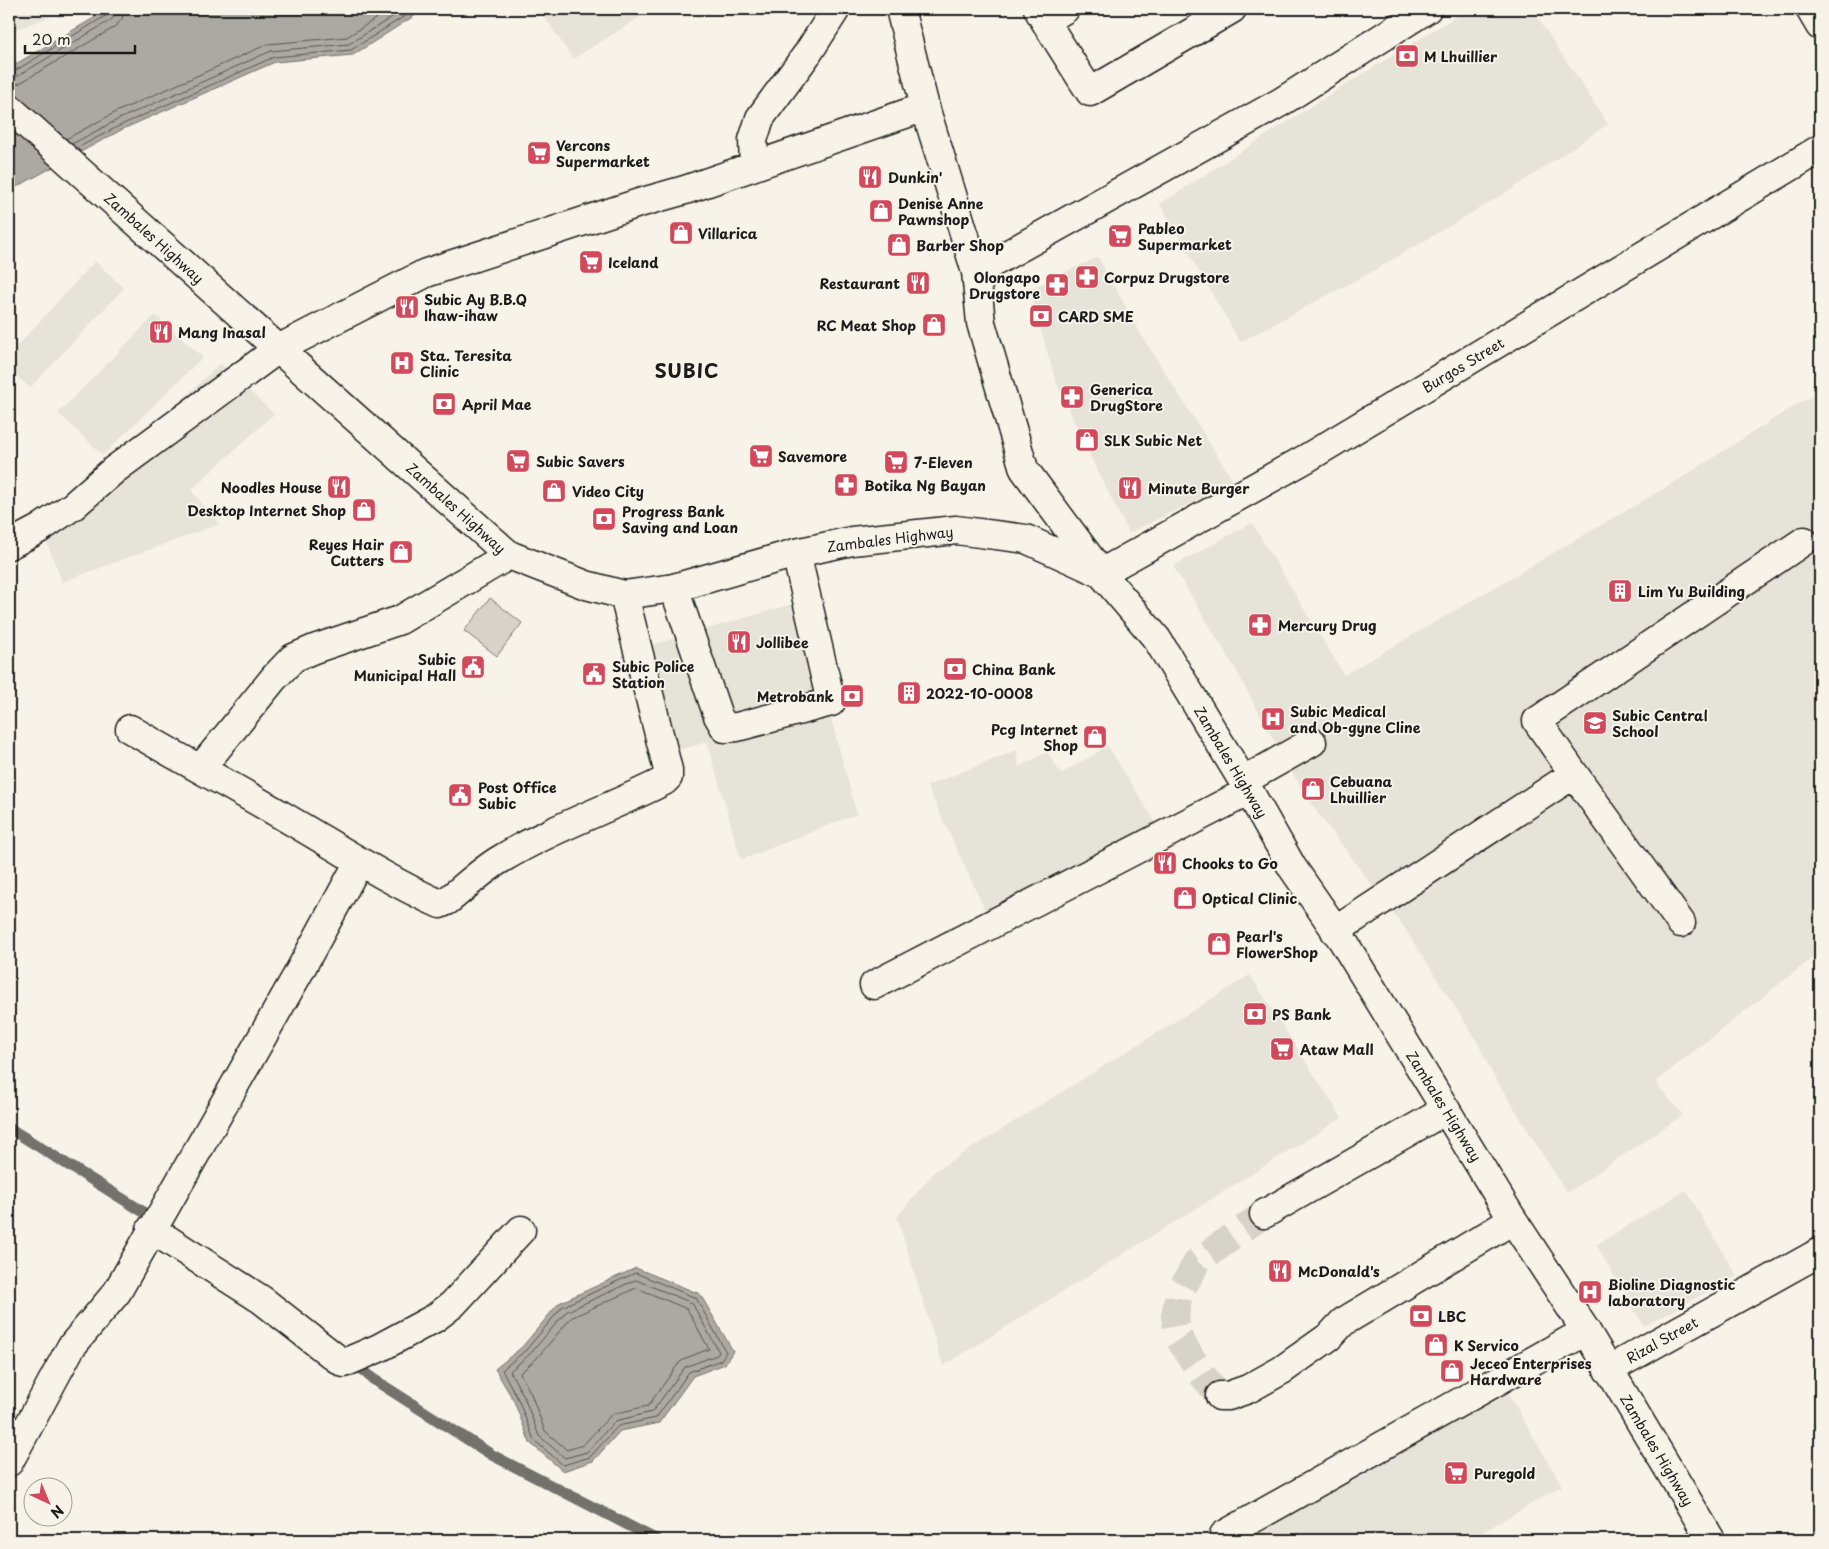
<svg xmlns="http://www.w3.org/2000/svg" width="1829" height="1549" font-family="'Playpen Sans',sans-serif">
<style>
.built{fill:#e6e3d9}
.green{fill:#d7d3cb;stroke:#7a7874}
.water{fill:#aca9a2;stroke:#72716c}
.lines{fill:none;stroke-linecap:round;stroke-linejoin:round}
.shore{stroke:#565452;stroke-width:1}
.stream{stroke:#72716c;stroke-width:11}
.minor-tunnel{stroke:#d6d3c9;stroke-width:28;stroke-dasharray:28 14;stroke-linecap:butt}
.minor-casing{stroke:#1c1c1c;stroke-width:31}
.major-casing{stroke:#1c1c1c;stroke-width:31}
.minor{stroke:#f7f3e8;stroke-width:28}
.major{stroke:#f7f3e8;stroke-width:28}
.labels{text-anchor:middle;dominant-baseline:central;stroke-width:4;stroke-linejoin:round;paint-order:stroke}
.poi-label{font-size:14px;font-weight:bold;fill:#1c1c1c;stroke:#f7f3e8;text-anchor:start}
.street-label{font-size:14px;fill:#1c1c1c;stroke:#f7f3e8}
.district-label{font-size:19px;font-weight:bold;letter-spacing:1px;fill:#1c1c1c;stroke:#f7f3e8}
</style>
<rect width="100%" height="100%" fill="#f7f3e8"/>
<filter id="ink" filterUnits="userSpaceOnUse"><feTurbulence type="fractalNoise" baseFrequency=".02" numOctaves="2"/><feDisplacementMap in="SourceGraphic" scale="10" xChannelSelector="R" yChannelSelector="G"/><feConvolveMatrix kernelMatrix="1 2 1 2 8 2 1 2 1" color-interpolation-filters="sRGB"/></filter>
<g filter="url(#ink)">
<path class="built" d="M9,9H70L9,32Z
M539,9H653L573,59Z
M1468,9H1532L1608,124L1512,189L1373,271L1240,342L1160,204L1338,89Z
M1098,257L1142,336L1234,482L1129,533L1089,454L1056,382L1029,289Z
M95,261L124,288L30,388L9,369V355Z
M155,315L203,357L103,455L58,413Z
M220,363L274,414L191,490L219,524L62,582L44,535Z
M1820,391V952L1655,1082L1683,1115L1567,1193L1492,1073L1477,1041L1403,926L1317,812L1287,765L1235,668L1173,566L1252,523L1344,675L1675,482L1783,413Z
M799,602L857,814L741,860L707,742L661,755L638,649Z
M1108,746L1159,828L988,916L927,786L1017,750L1019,767L1047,752L1061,774Z
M1250,975L1342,1118L943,1366L897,1217L935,1171Z
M1686,1190L1737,1276L1644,1326L1596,1245Z
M1501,1381L1562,1486L1469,1540H1228Z"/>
<path class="green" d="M490,598L522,623L497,656L464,631Z"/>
<path class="water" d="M109,9H425L353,55L275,62L123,129L9,191V68Z
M636,1268L700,1294L733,1351L725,1364L693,1376L659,1423L620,1431L593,1461L563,1471L530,1443L514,1401L495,1369L522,1347L559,1303Z"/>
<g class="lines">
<path class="shore" d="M9,72H13L107,15L110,9
M9,79L16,77L111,20L115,16L117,9
M9,86L20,83L115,27L122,19L124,9
M66,139L116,112L268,44L347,37L391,9
M72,144L119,119L271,51L349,44L405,9
M77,148L121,125L274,57L351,50L416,9
M636,1273L696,1298L726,1352L721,1360L689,1372L656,1418L618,1426L590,1457L563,1465L534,1440L518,1399L502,1370L526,1350L562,1307Z
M636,1280L692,1303L719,1352L717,1355L685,1367L652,1412L615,1421L587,1452L565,1458L539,1436L524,1397L510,1371L530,1354L566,1312Z
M637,1288L687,1309L709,1349L686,1358L679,1363L648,1406L612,1414L583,1445L567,1450L545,1431L531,1394L520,1373L536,1359L571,1318Z"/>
<path class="stream" d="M9,1128L158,1221
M351,1360L373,1379L492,1455L657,1540"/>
<path class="minor-tunnel" d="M1220,1396L1203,1376L1178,1337L1175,1316L1179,1294L1197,1262L1264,1214"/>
<defs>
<path id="minor" d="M900,9L925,107L976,272L981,323L1024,469L1101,573L1307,458L1820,149
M1038,9L1045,21L1065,9
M1810,9L1820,26
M1045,21L1090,92L1232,9
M754,166L753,140L760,118L808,53L836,9
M976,272L1281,102L1427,9
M9,545L39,529L73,506L114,470L278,349L426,273L639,203L685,190L925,107
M674,588L718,716L725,728L737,727L831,702L796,553
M130,729C182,760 236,788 288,819C338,848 387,880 440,904L447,901C465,887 482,870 501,859C552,828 611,808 664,781L668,777V770L624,595
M201,768L274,678L293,658L314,649L400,620L509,555
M1574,774L1681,923
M1243,781L1312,742
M1335,931L1574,774L1537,721L1804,541
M874,985L1249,791
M1264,1214L1446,1110
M151,1229L262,1300L336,1358L344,1363L379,1348L435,1318L453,1304L521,1230
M1608,1370L1820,1252
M1220,1396H1228L1248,1389L1282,1370L1330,1336L1343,1322L1513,1220
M9,1462L71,1347L117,1292L298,974L359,862
M1224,1535L1586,1331"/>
<path id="major" d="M9,108L509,555L586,585L624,595L674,588L796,553L852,541L956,530L1026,539L1101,573L1157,639L1249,791L1292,867L1343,941L1513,1220L1586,1331L1711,1540"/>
</defs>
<use href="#minor" class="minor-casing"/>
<use href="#major" class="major-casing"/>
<use href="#minor" class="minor"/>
<use href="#major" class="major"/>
</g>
</g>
<defs>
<symbol id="bank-square" viewBox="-11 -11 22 22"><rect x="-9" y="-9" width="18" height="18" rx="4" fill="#d1495b" stroke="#f7f3e8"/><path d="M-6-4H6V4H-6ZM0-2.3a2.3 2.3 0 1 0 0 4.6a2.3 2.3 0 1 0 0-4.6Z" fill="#fff"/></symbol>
<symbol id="supermarket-square" viewBox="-11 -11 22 22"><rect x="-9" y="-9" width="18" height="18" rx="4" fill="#d1495b" stroke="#f7f3e8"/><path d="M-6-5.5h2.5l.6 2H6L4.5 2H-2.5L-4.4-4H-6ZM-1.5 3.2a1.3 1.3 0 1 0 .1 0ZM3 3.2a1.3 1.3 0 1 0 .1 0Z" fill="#fff"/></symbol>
<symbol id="restaurant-square" viewBox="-11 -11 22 22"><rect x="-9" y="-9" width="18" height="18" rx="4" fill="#d1495b" stroke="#f7f3e8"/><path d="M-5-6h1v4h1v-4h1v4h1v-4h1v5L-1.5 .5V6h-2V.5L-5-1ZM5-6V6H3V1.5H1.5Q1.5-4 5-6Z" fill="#fff"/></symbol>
<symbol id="shop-square" viewBox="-11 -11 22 22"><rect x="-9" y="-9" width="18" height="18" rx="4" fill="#d1495b" stroke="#f7f3e8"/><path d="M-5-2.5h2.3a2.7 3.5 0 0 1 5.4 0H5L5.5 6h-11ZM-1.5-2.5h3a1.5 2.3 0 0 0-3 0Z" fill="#fff"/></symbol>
<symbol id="pharmacy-square" viewBox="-11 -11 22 22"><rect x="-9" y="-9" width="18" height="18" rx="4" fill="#d1495b" stroke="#f7f3e8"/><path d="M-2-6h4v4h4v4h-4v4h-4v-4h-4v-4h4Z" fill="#fff"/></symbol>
<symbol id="hospital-square" viewBox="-11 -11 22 22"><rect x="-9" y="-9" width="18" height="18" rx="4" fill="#d1495b" stroke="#f7f3e8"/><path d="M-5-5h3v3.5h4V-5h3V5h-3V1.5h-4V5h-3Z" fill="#fff"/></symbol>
<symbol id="building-square" viewBox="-11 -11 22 22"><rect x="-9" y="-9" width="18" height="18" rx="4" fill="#d1495b" stroke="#f7f3e8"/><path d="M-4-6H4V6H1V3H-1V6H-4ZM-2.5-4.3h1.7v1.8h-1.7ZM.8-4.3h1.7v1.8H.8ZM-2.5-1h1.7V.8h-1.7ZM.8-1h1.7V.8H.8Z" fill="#fff"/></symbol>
<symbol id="civic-square" viewBox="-11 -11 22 22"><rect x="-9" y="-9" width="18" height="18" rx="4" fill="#d1495b" stroke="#f7f3e8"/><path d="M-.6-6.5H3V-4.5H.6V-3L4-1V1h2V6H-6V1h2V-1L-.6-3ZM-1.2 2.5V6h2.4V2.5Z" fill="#fff"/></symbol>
<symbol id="school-square" viewBox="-11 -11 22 22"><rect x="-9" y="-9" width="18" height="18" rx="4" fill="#d1495b" stroke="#f7f3e8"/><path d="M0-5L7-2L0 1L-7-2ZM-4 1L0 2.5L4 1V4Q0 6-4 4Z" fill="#fff"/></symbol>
</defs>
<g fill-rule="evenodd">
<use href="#bank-square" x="1393" y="42" width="28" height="28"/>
<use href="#supermarket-square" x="525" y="139" width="28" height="28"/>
<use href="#restaurant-square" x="856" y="163" width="28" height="28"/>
<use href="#shop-square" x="867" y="197" width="28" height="28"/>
<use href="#shop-square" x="667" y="219" width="28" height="28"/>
<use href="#supermarket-square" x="1106" y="222" width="28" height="28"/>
<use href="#shop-square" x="885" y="231" width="28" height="28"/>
<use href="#supermarket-square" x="577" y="248" width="28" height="28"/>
<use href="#pharmacy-square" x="1073" y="263" width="28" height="28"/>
<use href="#restaurant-square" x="904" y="269" width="28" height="28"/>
<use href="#pharmacy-square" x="1043" y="271" width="28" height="28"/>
<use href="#restaurant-square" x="393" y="293" width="28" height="28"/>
<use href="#bank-square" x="1027" y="302" width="28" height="28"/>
<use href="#shop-square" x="920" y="311" width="28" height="28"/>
<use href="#restaurant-square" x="147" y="318" width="28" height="28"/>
<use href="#hospital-square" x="388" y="349" width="28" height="28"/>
<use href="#pharmacy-square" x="1058" y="383" width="28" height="28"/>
<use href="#bank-square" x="430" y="390" width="28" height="28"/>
<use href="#shop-square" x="1073" y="426" width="28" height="28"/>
<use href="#supermarket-square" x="747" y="442" width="28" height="28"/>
<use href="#supermarket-square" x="504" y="447" width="28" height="28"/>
<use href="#supermarket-square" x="882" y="448" width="28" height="28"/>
<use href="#pharmacy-square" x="832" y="471" width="28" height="28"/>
<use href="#restaurant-square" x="325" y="473" width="28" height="28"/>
<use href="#restaurant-square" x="1116" y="474" width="28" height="28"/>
<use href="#shop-square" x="540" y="477" width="28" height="28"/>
<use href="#shop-square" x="350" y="496" width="28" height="28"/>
<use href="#bank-square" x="590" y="505" width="28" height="28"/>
<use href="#shop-square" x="387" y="538" width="28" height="28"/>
<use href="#building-square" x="1606" y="577" width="28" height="28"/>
<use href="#pharmacy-square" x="1246" y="611" width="28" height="28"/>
<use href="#restaurant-square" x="725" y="628" width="28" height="28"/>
<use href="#civic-square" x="459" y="653" width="28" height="28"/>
<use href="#bank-square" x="941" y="655" width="28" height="28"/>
<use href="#civic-square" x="580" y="660" width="28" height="28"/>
<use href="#building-square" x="895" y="679" width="28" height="28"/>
<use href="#bank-square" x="838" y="682" width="28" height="28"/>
<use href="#hospital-square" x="1259" y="705" width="28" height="28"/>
<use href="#school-square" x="1581" y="709" width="28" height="28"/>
<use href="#shop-square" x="1081" y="723" width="28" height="28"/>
<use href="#shop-square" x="1299" y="775" width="28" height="28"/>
<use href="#civic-square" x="446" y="781" width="28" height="28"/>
<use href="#restaurant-square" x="1151" y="849" width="28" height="28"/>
<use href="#shop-square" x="1171" y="884" width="28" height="28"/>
<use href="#shop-square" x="1205" y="930" width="28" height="28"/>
<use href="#bank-square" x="1241" y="1000" width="28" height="28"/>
<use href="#supermarket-square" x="1268" y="1035" width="28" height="28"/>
<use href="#restaurant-square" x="1266" y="1257" width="28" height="28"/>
<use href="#hospital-square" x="1576" y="1278" width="28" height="28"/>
<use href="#bank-square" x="1407" y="1302" width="28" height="28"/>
<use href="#shop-square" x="1422" y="1331" width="28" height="28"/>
<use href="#shop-square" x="1438" y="1357" width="28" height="28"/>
<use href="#supermarket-square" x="1442" y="1459" width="28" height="28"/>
</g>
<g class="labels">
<g class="poi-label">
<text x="1424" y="56">M Lhuillier</text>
<text x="556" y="145">Vercons<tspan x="556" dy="16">Supermarket</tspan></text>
<text x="888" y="177">Dunkin'</text>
<text x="898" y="203">Denise Anne<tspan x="898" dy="16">Pawnshop</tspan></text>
<text x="1138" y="228">Pableo<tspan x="1138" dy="16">Supermarket</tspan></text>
<text x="698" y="233">Villarica</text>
<text x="916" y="245">Barber Shop</text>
<text x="608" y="262">Iceland</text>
<text x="1040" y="277" text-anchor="end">Olongapo<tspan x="1040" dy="16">Drugstore</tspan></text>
<text x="1104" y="277">Corpuz Drugstore</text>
<text x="900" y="283" text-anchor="end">Restaurant</text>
<text x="424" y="299">Subic Ay B.B.Q<tspan x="424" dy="16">Ihaw-ihaw</tspan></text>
<text x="1058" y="316">CARD SME</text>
<text x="916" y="325" text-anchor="end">RC Meat Shop</text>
<text x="178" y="332">Mang Inasal</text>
<text x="420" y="355">Sta. Teresita<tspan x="420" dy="16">Clinic</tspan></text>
<text x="1090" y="389">Generica<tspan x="1090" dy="16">DrugStore</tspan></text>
<text x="462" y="404">April Mae</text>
<text x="1104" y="440">SLK Subic Net</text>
<text x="778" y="456">Savemore</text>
<text x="536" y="461">Subic Savers</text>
<text x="914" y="462">7-Eleven</text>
<text x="864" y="485">Botika Ng Bayan</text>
<text x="322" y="487" text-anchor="end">Noodles House</text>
<text x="1148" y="488">Minute Burger</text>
<text x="572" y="491">Video City</text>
<text x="346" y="510" text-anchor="end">Desktop Internet Shop</text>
<text x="622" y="511">Progress Bank<tspan x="622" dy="16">Saving and Loan</tspan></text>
<text x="384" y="544" text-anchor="end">Reyes Hair<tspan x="384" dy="16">Cutters</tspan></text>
<text x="1638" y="591">Lim Yu Building</text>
<text x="1278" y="625">Mercury Drug</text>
<text x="756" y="642">Jollibee</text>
<text x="456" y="659" text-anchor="end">Subic<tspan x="456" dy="16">Municipal Hall</tspan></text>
<text x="612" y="666">Subic Police<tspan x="612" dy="16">Station</tspan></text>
<text x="972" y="669">China Bank</text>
<text x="926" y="693">2022-10-0008</text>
<text x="834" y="696" text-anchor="end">Metrobank</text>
<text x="1290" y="711">Subic Medical<tspan x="1290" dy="16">and Ob-gyne Cline</tspan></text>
<text x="1612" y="715">Subic Central<tspan x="1612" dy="16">School</tspan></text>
<text x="1078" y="729" text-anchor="end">Pcg Internet<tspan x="1078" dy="16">Shop</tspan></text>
<text x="1330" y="781">Cebuana<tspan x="1330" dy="16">Lhuillier</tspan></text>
<text x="478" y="787">Post Office<tspan x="478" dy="16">Subic</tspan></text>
<text x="1182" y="863">Chooks to Go</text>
<text x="1202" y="898">Optical Clinic</text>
<text x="1236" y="936">Pearl's<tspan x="1236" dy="16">FlowerShop</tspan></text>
<text x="1272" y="1014">PS Bank</text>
<text x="1300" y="1049">Ataw Mall</text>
<text x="1298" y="1271">McDonald's</text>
<text x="1608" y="1284">Bioline Diagnostic<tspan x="1608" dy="16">laboratory</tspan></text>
<text x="1438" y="1316">LBC</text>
<text x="1454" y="1345">K Servico</text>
<text x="1470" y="1363">Jeceo Enterprises<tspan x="1470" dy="16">Hardware</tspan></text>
<text x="1474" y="1473">Puregold</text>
</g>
<g class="street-label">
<text transform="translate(154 238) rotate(42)">Zambales Highway</text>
<text transform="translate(1463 365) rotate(-31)">Burgos Street</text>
<text transform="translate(456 508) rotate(42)">Zambales Highway</text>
<text transform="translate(890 539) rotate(-7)">Zambales Highway</text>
<text transform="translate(1231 762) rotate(59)">Zambales Highway</text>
<text transform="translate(1444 1106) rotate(58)">Zambales Highway</text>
<text transform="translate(1662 1340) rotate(-29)">Rizal Street</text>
<text transform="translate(1657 1450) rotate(59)">Zambales Highway</text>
</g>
<g class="district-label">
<text x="687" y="370">SUBIC</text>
</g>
</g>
<rect width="1829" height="1549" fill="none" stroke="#f7f3e8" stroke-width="30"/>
<rect x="15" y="15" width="1799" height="1519" fill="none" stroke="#1c1c1c" stroke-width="2" filter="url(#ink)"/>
<g transform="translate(48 1502) rotate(136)"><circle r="24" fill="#f7f3e8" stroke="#9f9d96"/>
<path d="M0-4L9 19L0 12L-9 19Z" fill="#d1495b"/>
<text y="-8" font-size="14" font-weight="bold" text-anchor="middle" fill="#1c1c1c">N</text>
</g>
<path d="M25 45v8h110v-8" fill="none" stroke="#1c1c1c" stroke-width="2.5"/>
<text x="32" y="45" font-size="15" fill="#1c1c1c" stroke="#f7f3e8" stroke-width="4" paint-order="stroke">20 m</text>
</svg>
